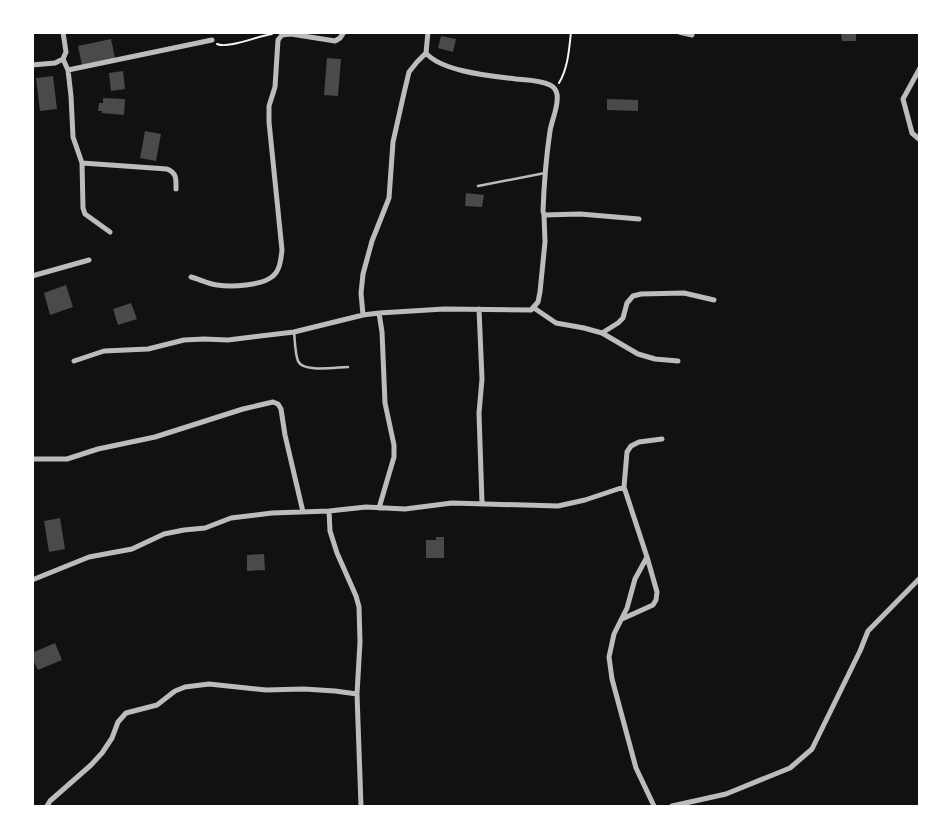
<svg xmlns="http://www.w3.org/2000/svg" width="952" height="839" font-family="'Titillium Web',sans-serif">
<style>
.building{fill:#4a4a4a}
.lines{fill:none;stroke-linecap:round;stroke-linejoin:round}
.path{stroke:#f5f5f5;stroke-width:2}
.service{stroke:#bcbcbc;stroke-width:2.5}
.minor{stroke:#bcbcbc;stroke-width:5}
</style>
<rect width="100%" height="100%" fill="#111"/>
<path class="building" d="M841,32H856V41H842Z
M441,36L456,39L453,52L438,48Z
M111,39L115,58L82,65L78,46Z
M327,58L341,59L338,96L324,95Z
M123,71L125,89L111,91L109,73Z
M53,76L57,109L40,111L36,78Z
M103,98L125,99L124,115L102,113V111H98L99,103H103Z
M607,99L638,100V111L607,110Z
M145,131L161,134L156,161L140,158Z
M466,193L484,195L482,207L465,206Z
M66,285L73,307L50,315L44,293Z
M131,303L137,319L118,325L113,309Z
M60,518L65,549L49,552L44,521Z
M436,537H444V558H426V540H436Z
M264,554L265,570L247,571V555Z
M55,643L62,660L38,670L32,658V653Z"/>
<g class="lines">
<path class="path" d="M217,44C228,49 258,36 272,34
M559,83C568,68 569,50 571,32"/>
<path class="service" d="M478,186L545,173
M294,332C295,341 295,353 298,361C303,373 337,367 348,367"/>
<path class="minor" d="M428,32L426,53C442,72 493,76 516,79C527,80 540,80 550,85C554,87 556,89 557,94C559,106 552,119 550,131C546,158 544,184 543,211L544,215L580,214L639,219
M679,32L692,35
M63,59L68,70L71,96L73,137L82,163L83,208L85,214L110,232
M32,65L55,63L63,59L66,52L63,32
M920,68L903,99L912,133L920,140
M68,70L212,40
M82,163L167,169C177,173 176,179 176,189
M32,276L89,260
M191,277C199,279 208,284 217,285C231,287 262,286 273,276C280,270 281,259 282,250L269,122V106L275,87L278,40L282,35L291,34L335,41L340,38L344,32
M534,308L556,323L584,328L602,333L638,354L655,359L678,361
M479,309L482,379L479,413L482,503
M363,315L361,293L363,274L372,241L389,198L393,142L404,93L409,72L417,62L426,53
M602,333L618,323L623,318L627,303L633,296L641,294L684,293L714,300
M74,361L104,351L148,349L184,340L204,339L228,340L294,332L363,315L379,313L444,309L531,310L538,302L540,292L545,242L544,215
M32,459H67L98,449L155,437L243,409L273,402L278,404L281,409L285,435L303,512
M379,508L394,457V445L385,403L382,332L379,313
M329,511L330,531L337,553L356,596L359,607L360,642L357,694L361,806
M647,557L635,579L627,608L614,634L609,657L612,679L636,768L654,806
M32,580L89,557L132,549L164,534L184,530L205,528L231,518L272,513L329,511L366,507L405,509L452,503L558,506L585,500L624,487
M622,619L653,605L656,600L657,592L647,557L624,487L627,452L631,446L639,442L662,439
M47,806L50,801L91,765L102,753L112,738L118,722L126,713L157,705L175,691L185,687L209,684L266,690L304,689L335,691L357,694
M672,806L726,794L790,768L812,749L860,651L868,631L920,578"/>
</g>
<rect width="952" height="839" fill="none" stroke="#ffffff" stroke-width="68"/>
</svg>
